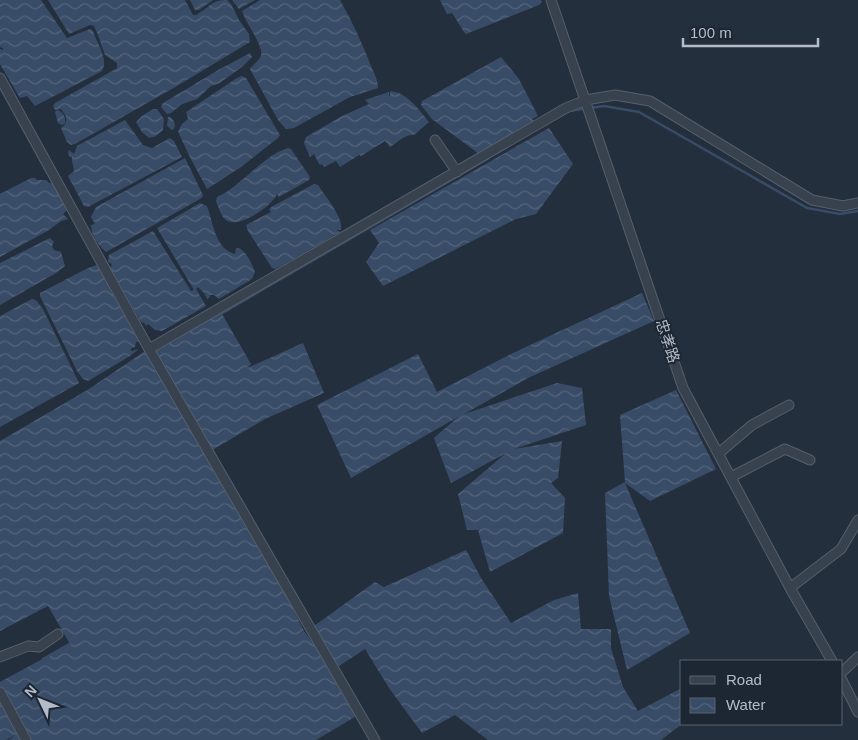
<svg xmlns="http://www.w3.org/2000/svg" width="858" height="740" font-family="Helvetica,'Noto Sans TC',sans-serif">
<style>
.water{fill:url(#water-waves)}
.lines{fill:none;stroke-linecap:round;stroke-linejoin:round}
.stream{stroke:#394c67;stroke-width:2.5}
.minor-casing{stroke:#565f6c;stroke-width:11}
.minor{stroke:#38414e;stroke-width:9}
.labels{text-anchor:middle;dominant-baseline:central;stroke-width:4;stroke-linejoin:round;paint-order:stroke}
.street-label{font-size:15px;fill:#b4bcc9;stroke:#1d2633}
</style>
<defs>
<pattern id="water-waves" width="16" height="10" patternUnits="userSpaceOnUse" patternTransform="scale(1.25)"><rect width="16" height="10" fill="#394c67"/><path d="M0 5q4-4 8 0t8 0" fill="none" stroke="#53647b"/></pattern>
</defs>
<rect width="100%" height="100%" fill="#242f3e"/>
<path class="water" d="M0,0H41L67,38L90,29L93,31C97,44 109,59 102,71L35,106L27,96L20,98L0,64V49L3,50V48L0,47Z
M48,0H185L193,15H196C209,8 211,0 227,0L231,4L239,20L249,34L250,42L177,86L75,144L71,145L67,142L61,128C69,122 67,116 61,109L55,110L53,106L55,103L112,71L117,68V63L105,55L98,35L94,26L90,25L69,34Z
M190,0H213L199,10H195Z
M232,0H255L239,9Z
M260,0H340C352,21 362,43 371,66C374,74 378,79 378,88L350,97L294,128L286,129L278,120L250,69C253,65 259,60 261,56C264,46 245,22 242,11Z
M440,0H541L542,2L539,5L466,34L464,32L452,13L447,14Z
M250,53L252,57L243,66L220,83L211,86L197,99L182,104L171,113L167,114L161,107L163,103L220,69Z
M501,57L519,79L538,116L532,119L534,122L479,154L432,119L421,105L422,101Z
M242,76L246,78L280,135L278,138L241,167L207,189C197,170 186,151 178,131L182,124L188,119L186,112L237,78Z
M390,91C407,92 419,110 429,122L414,135C405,134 398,142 390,147L385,141L361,156L359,155L340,167L336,161L324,167L323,165L319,164L314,154L310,157L304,143L306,137L342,116L369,104L365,100L389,92V96L390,95Z
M153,109H157L164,119L163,130L156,136L149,138L142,132L136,122L142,116Z
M57,110C63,111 66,118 65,123L62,125L58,123L55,112Z
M168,117H170C174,120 176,124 174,129L172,130L167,126Z
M125,120L143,145L152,148L170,138L174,141L182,157L88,207L84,206L68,176L74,171C74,166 71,162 72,157L69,156L68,152L69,150L74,154L77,146Z
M549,128L573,164L536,214L516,219L383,286L366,262L379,243L370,230Z
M288,148L291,149L310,177L309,180L279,197L277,194C272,206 240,228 228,221C221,218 219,208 216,201L217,197C242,186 262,156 288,148Z
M185,158L202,193L203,196L200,199L106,252C97,244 92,237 91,225L95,224L91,217L96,207Z
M31,178H35L37,180H46L49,183L54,184L67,210L63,214L68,219L61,221L49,230L0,257V194Z
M314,184L318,185C325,196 344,218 341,230H336L340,232L276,269L272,268L248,231L246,225L271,212L269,209L273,206Z
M200,203L207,206C213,222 215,249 235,254L236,248H239C248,254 251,262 255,272L252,279L219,299L214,295H210L209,298L207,299L205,294L198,287L196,289L206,306L162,331L155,330L148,324L146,326L144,323L141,322L109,266L111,267L112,264L108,262L109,255L153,231L191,291L194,290L157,228Z
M50,238L54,242L52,246L54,250L61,252L65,266L56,273L0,305V263Z
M97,265L139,342H136L135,347L130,349L132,351L139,349L130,356L88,381L83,379L77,371L40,296V293L88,268Z
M642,293L654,321L528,378L464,414L557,383L582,388L586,425L514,449L562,441L558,478L551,483L565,498L563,533L490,572L478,530H467L458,494L506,453L451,483L434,438L458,417L351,478L317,405L418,354L437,392L513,353Z
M32,299L36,300L43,309L79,383L0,427V316Z
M218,307L251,364L247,368L303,343L324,393L265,419L209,452L258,538L304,631L331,667L314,626L375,582L384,587L466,550L481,578L511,623L554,600L578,593L581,629H611V648L623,687L638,711L682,688V724L661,740H488L455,715L422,733L389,688L365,649L333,670L358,715L316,740H9L15,735L6,740H0V682L70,644L48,606L0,631V441L89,389L151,347Z
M676,390L716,469L650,501L625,483L690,633L627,670L609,596L605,493L625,482L620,415Z"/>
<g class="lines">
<path class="stream" d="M569,111L604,106L639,112L807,208L840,214L858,211
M219,315L489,158
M43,659L71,643"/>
<defs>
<path id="minor" d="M551,0L683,388L790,588L832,661
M0,78L149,349L566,108L586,100L615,95L650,101L812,200L843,206L858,203
M435,140L457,172
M149,349L375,740
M719,453L752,425L789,405
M731,477L785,449L810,460
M790,588L841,549L858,520
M0,657L28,646L39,647L58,634
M842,672L858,657
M842,680L858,712
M0,692L26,740"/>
</defs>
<use href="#minor" class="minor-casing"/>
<use href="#minor" class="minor"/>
</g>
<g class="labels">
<g class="street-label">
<text transform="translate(668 341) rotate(72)">忠孝路</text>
</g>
</g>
<rect x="680" y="660" width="162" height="65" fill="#1d2633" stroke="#59626f"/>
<rect x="690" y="676" width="25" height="8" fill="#38414e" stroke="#59626f"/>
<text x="726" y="685" font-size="15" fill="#b4bcc9">Road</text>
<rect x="690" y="698" width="25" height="15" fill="url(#water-waves)" stroke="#59626f"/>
<text x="726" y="710" font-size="15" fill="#b4bcc9">Water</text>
<g transform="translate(40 700) rotate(313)" stroke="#1d2633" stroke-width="4" paint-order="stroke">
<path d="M0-4L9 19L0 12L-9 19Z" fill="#b4bcc9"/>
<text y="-8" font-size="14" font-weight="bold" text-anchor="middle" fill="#b4bcc9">N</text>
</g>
<path d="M683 38v8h135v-8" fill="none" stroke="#b4bcc9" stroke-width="2.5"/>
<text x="690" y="38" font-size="15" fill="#b4bcc9" stroke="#1d2633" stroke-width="4" paint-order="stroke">100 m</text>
</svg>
